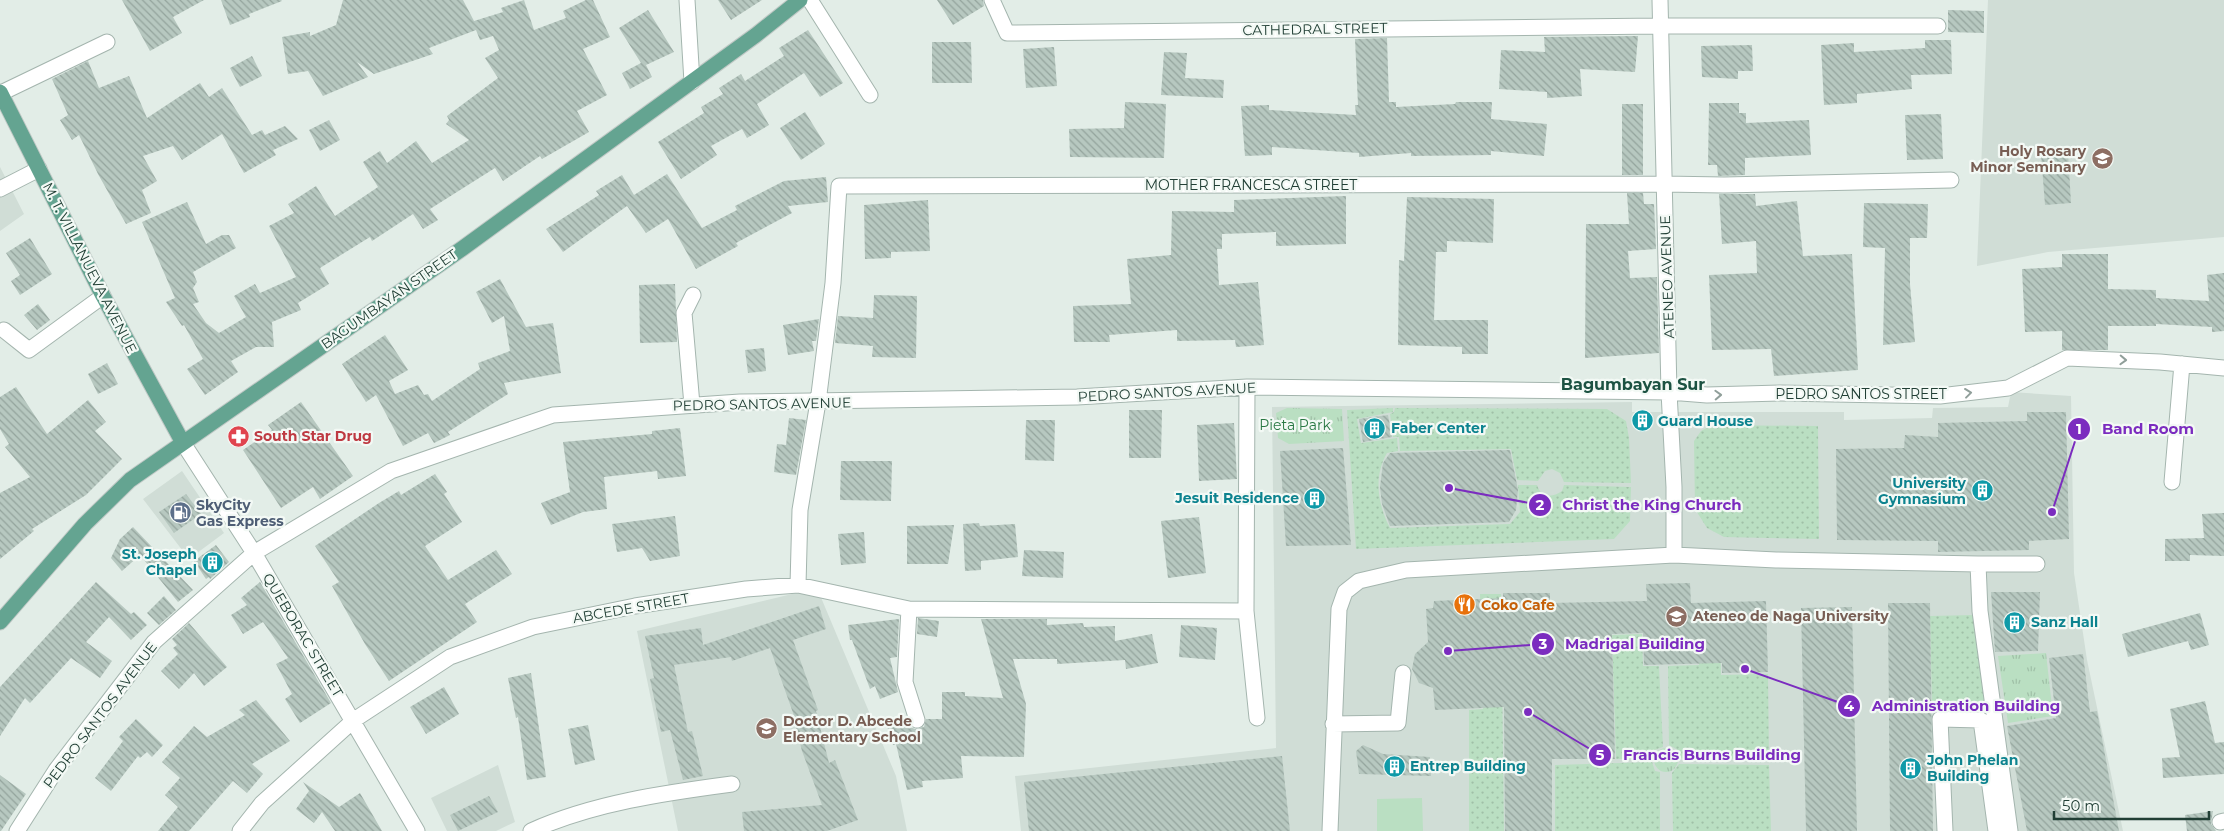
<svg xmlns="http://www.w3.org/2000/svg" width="2224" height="831" font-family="Montserrat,sans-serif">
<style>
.built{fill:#d0ddd6}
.grass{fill:url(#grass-dots)}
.park{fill:url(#park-tufts)}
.pitch{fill:#badfc2}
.building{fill:url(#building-back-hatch)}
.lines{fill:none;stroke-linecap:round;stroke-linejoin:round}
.minor-casing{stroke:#a4b5ae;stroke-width:17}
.major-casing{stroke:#c1c9c6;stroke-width:17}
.minor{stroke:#fff;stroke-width:15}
.major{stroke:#64a491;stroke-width:15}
.oneway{stroke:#909f9a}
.labels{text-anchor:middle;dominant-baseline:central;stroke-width:4.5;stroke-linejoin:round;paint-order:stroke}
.street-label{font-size:14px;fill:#213f35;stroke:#f3f9f5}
.education-label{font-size:14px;font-weight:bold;fill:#785e54;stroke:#f3f9f5;text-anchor:start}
.culture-label{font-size:14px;font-weight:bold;fill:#0d838f;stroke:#f3f9f5;text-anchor:start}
.park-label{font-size:14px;fill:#297843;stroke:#f3f9f5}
.health-label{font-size:14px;font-weight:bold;fill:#be3a42;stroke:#f3f9f5;text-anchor:start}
.service-label{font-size:14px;font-weight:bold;fill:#4e5e75;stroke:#f3f9f5;text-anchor:start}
.food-label{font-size:14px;font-weight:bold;fill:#c56008;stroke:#f3f9f5;text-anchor:start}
.quarter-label{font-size:16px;font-weight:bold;fill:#1c5242;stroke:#f3f9f5}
.leader{fill:none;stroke:#7b2cbf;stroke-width:2}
.callout-dot{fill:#7b2cbf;stroke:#f3f9f5;stroke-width:2}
.mark-label{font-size:15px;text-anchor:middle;font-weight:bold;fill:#fff}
.callout-label{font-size:15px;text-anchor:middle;font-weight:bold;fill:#7b2cbf;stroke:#f3f9f5;stroke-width:4.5;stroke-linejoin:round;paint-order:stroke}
</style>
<defs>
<pattern id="grass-dots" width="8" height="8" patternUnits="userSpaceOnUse" patternTransform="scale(1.25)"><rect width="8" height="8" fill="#badfc2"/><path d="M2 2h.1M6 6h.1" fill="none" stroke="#a0c0a7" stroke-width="1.8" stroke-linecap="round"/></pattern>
<pattern id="park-tufts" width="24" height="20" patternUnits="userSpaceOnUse" patternTransform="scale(1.25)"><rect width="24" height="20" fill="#badfc2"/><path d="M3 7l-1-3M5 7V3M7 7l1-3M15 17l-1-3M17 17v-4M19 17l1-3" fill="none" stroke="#a0c0a7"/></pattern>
<pattern id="building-back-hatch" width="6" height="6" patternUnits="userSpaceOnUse" patternTransform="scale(1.25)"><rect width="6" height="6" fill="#b7c8c0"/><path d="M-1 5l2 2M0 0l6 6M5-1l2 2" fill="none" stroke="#94a49d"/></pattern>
</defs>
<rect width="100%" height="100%" fill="#e2ede7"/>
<path class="built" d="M1988,0H2224V237L2048,252L1977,266Z
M0,167L24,214L0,231Z
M2011,392L2071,396L2074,573L2087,660L2123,831H1021L1015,776L1276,748L1272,407L1632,402V412H1844V420L1932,418L1933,408L2008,407Z
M182,471L224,533L189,559L143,499Z
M817,588L896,776L907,831H678L637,631Z
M498,765L515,822L496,831H447L431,798Z"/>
<path class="grass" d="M1393,408V412L1357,419L1361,443L1397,438L1398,451L1387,453C1373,477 1378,505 1390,528L1510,524L1520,512L1518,485H1537C1541,498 1552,498 1562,491L1564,485L1631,487L1630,521L1614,539L1356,549L1347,410Z
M1395,408L1607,409L1626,421L1629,438L1631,483L1564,482L1560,473L1552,469L1545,471L1538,481L1517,480L1511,449L1400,451L1399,437H1393L1390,414L1394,412Z
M1712,425L1818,426L1819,539L1724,537L1707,528L1695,509L1694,441L1701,431Z
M1480,594H1501L1504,831H1469V710L1483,709Z
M1974,615L1985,704H1932L1930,616Z
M1699,632H1720L1721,675L1768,674L1769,759L1681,758L1678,750L1669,745L1668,666L1699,665Z
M1642,634L1643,666H1659L1663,747L1654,750L1652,758L1616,759L1612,635Z
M1652,762L1655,771L1660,772V831H1555V765Z
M1679,764L1769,765L1771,831H1673L1672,773Z"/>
<path class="park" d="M1287,408L1342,409L1344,441L1289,444L1278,438L1276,413Z
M2046,653L2053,716L2008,723L1998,656Z
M1654 760a12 12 0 1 1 24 0a12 12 0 1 1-24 0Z"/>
<path class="pitch" d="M1422,798L1423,831H1377V799Z"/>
<path class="building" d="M122,0H204L173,17L182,33L150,51Z
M221,0H281L282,1L249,14L250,17L230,25Z
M343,0H463L474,21L503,12L501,8L524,0L534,30L566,18L563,11L586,0H593L610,37L583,49L607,95L577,111L589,132L542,159L540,156L503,181L495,168L430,209L438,220L423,229L413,214L372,241L370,237L320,268L329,284L298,303L301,310L272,322L274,347H256L231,361L238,372L205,395L187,369L203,359L184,325L182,326L166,302L175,298L142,222L187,202L206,244L222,235H229L236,248L193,272L197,282L193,288L199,302L193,304L206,323L219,333L246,317L234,296L255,284L260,293L296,277L269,226L294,213L288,204L316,186L335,216L378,187L363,162L380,151L387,163L416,141L432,163L469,140L446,124L449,120L447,116L498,78L485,58L499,50L493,36L480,40L476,30L429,48L433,54L374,74L357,62L368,77L323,96L308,71L288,74L282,37L310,32V36L336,25Z
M718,0H762L731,20Z
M937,0H983L984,6L953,25Z
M648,10L674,52L646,65L652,77L630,89L622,73L641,63L619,28Z
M1948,10L1984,11V33L1948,32Z
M808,30L843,83L820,97L804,73L757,104L769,125L747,138L742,129L711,146L717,155L681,179L658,142L704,113L701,107L723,94L719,88L741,74L745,81L784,56L779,48Z
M1638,36L1635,72L1580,69L1582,96L1547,98V92L1499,89L1501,50L1545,52L1544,37Z
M1387,38L1389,102H1396V107L1455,104L1456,102H1492L1491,119L1547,124L1544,156L1491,151V155L1411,156V153L1359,157V153L1272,147V155L1245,156L1241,106L1269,105V110L1356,115L1355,105H1358L1355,39Z
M1925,40H1951L1952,74L1911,75L1912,89L1857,94V103L1824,105L1821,45L1854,43V52L1925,48Z
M932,42H971L972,83H932Z
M1752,45L1753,71H1738V79L1702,77L1701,46Z
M1054,47L1057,86L1026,88L1023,49Z
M1164,52L1187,53L1185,78L1224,80L1223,98L1161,95Z
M252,56L262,76L240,87L230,68Z
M88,61L99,88L129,76L147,118L200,83L209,97L222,88L252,135L262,130L265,135L285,126L298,139L273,150L276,155L244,173L222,134L182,160L173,146L143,156L157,181L142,190L151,213L126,224L98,174L79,135L72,140L60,120L68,115L52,79Z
M1125,102L1166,104L1164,158L1070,157L1069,129L1124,128Z
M1709,103H1739V113H1746V123L1809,120L1811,155L1745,158V175L1718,176L1717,165H1708Z
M1622,104H1643V175H1622Z
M805,112L825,144L801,160L780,128Z
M1941,114L1943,159L1907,160L1905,115Z
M329,120L340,140L320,151L309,130Z
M2068,152L2071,203L2045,205L2041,154Z
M667,174L702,228L737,210L735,206L784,181L826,177L828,202L788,206L792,213L736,243L738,246L696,269L668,219L646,233L627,206L563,252L546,229L599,195L596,191L622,175L634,195Z
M1627,193H1643L1644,204H1654L1656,249L1628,251L1630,278L1657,277L1659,353L1585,358L1586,224H1629Z
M1719,194H1755L1756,206L1797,201L1803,256L1852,254L1858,370L1774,376L1771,349L1712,350L1709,275L1757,273L1756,241L1722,244Z
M1346,196V244L1276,246V232L1222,234V249H1217L1219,285L1258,282L1264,345L1236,347L1235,340L1177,341V330L1109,335L1110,342H1074L1073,306L1131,304L1127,259L1171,255L1172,211L1234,212V200Z
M1407,197L1494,199L1493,243L1447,241V252H1436L1434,320H1488V354H1462V347L1398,345L1399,260L1404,261Z
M928,200L930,251L891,252V258L865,259L864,205Z
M1864,203L1928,204L1927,238H1910V284L1915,342L1883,345L1885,248L1863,247Z
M30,238L52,274L20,295L11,281L20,275L6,253Z
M2062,254H2108V289L2156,290V298L2209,301L2207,275L2224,273V331L2212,332V327L2156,324V326H2108V350H2062V331L2025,332L2022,269L2062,267Z
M500,279L526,327L553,323L561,373L504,383L508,394L448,432L450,435L434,443L428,433L403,446L376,395L366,402L342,364L385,335L408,370L389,381L395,394L418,385L424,395L428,394L432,401L480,369L478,363L510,351L504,316L492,323L476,292Z
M675,284L677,342L640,343L639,285Z
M874,295L917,296L916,358L872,357L873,346L835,343L838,316L873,318Z
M38,304L50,320L37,330L24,315Z
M819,319L816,341H812L814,351L788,355L783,325Z
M764,348L766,371L748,373L745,350Z
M107,363L118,384L98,394L88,374Z
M16,387L47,434L88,400L106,422L95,431L122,459L86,495L32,529L34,531L0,559V493L30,477L5,447L9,444L0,429V397Z
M301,402L353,476L320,499L313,487L281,508L243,450L272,430L268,425Z
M1129,410H1162L1161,458H1129Z
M2027,412H2066L2069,539L2029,541V550L1938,552V541L1837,540L1836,449L1904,448L1905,435L1938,437V423L2027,421Z
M1388,415L1392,437L1363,442L1359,419Z
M789,418L806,420L796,475L774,472L777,444L786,445Z
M1026,420H1055L1054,461L1025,460Z
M1234,423L1237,479L1199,481L1197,425Z
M680,428L686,476L658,479L657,471L604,477L607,509L583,512L551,525L541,503L570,492L563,442L652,434V431Z
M1343,448L1351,545L1286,546L1280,451Z
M1510,450L1518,490L1516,510L1509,522L1390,526L1382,504L1380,487L1383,463L1390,453Z
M841,461H892L891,501L840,500Z
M435,474L447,492L444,494L462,522L425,546L448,580L496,550L512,574L465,604L477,622L389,681L365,644L332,586L339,582L315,546L379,503L399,491L401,495Z
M186,494L201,514L174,533L159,512Z
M2224,513V556L2190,555V561H2165V539L2204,538L2202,514Z
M675,516L680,556L650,561L642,548L617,552L612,524Z
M1199,517L1206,573L1168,578L1161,521Z
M979,523L980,526L1015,524L1018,557L981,561V570L965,571L963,524Z
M954,525L948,564H907V526Z
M133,527L193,590L178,602L140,555L122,571L111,558L120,539Z
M864,532L866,563L841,565L838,534Z
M216,545L229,562L210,579L209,577L206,579L194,561Z
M1024,550L1064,552L1063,578L1022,576Z
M96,582L131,614L134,612L147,625L131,640L109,617L86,642L112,661L100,678L71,658L30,703L25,698L0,736V687Z
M260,582L331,703L300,723L285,699L292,694L276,664L288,658L263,622L243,634L231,615L247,605L241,598Z
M1690,583L1691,603L1766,601L1768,672L1722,673V663L1644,665L1643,633L1612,634L1615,759H1552V831H1505L1504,707L1435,710L1433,688L1419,683L1412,669L1415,654L1428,642L1426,609L1433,608L1434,601L1503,598V593H1550V603L1647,601L1646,584Z
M1991,592H2040L2038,651L1995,652Z
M164,596L176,610L159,625L147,613Z
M1888,603H1930L1933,831H1890Z
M819,606L826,629L793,640L818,710L816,711L829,763L835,760L858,820L827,831H744L742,812L822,805L802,751L796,727H798L770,648L732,661L731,657L674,665L688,732L692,731L703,776L683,780L670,730L661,732L650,679L654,678L645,636L701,628L703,645Z
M1852,607L1857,831H1806L1801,608Z
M2200,613L2209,645L2191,650L2188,641L2128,657L2122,634Z
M918,618L939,621L937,637L917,634Z
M899,619L897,657L890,658L898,692L880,699L875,686L870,689L852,640H850L848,625Z
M981,619H1047V625L1083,623L1084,627L1115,626V641L1152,634L1158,663L1126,669L1125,660L1057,664V659H1013L1026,704L1024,757L961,756L963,778L922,781L923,787L907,790L896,744L893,745L887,726L889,725L887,718H907L910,727L915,729L924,727L926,719H942V692H965V696L1003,698Z
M189,623L227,667L204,686L194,673L179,689L161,671L178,654L173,648L177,645L172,639Z
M1181,625L1217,628L1215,660L1179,657Z
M2083,654L2090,712L2097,711L2119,831H2027L2007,726L2056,718L2049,658Z
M531,673L546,777L527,780L518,717L516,718L508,678Z
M444,687L459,714L426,734L410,707Z
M256,700L290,741L252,764L263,774L247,793L233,781L189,831H158L178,807L165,795L180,778L162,762L194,726L207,737L245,715L239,710Z
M2205,701L2215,743L2224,742V774L2163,778L2162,758L2180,757L2170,709Z
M136,719L163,745L152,757L147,752L140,758L138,756L111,791L95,778L123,741L119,737Z
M588,725L595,760L575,765L568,729Z
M1363,745L1383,754L1430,757L1431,776L1359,774L1356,751Z
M1282,756L1290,831H1029L1024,782Z
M0,775L26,794L1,831H0Z
M303,782L339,807L360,793L382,831H335L322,812L314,823L296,809L309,791Z
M489,796L498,812L458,831L450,815Z
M2213,811L2211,824L2216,831H2187L2185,815Z"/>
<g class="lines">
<defs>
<path id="minor" d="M687,0L692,82
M810,0L870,95
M992,0L1007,33L1660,26H1938
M1660,0L1669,392L1674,487V555
M1,93L107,42
M0,189L39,169
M4,330L29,350L103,296
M1247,387L1246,611L1257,718
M692,405L684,313L693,295
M183,443L254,553L417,831
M2172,482L2182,364
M1978,564H2037
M798,585L800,510L818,402L833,283L839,186L1663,184L1724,185L1951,180
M909,609L905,682L917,720
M1333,724L1398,723L1403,673
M2220,822L2224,821
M17,831L56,770L154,642L254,553L391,471L553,415L740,402L1077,397L1247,387L1669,392L1707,395L1781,393L1940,396L2008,388L2067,358L2160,362L2224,368
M240,831L262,803L354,720L450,657L533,627L635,606L746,589L798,585L909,609L1246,611
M531,831C593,803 664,793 732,784
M1330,831L1339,609L1345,592L1359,581L1406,570L1674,555L1776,560L1978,564L1980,611L2010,831
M1945,831L1940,719L1981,720L1996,831"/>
<path id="major" d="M0,92L103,296L183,443
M0,622L85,524L130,480L463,248L756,35L800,0"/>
</defs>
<use href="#minor" class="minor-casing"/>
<use href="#major" class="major-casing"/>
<use href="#minor" class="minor"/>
<use href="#major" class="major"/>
</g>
<defs><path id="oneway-chevron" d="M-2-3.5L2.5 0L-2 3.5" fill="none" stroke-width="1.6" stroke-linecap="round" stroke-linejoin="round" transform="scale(1.25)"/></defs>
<g class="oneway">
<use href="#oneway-chevron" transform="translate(2123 360) rotate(2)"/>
<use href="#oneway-chevron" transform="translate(1968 393) rotate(-7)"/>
<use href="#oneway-chevron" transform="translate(1718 395) rotate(-2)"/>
</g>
<defs>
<symbol id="school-disc" viewBox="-11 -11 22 22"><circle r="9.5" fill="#8d6e63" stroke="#f3f9f5"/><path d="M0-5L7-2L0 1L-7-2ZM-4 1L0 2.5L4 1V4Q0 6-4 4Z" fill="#fff"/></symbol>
<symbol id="building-disc" viewBox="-11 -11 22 22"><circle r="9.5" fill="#0f9aa8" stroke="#f3f9f5"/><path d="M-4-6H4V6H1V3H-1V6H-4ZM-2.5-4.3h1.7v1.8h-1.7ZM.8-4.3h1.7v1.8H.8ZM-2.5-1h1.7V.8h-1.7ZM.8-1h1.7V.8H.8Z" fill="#fff"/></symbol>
<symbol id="pharmacy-disc" viewBox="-11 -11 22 22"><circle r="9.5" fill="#e0444e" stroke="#f3f9f5"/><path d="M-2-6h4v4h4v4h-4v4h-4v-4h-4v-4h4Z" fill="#fff"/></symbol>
<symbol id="fuel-disc" viewBox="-11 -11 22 22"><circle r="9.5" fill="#5c6f8a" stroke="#f3f9f5"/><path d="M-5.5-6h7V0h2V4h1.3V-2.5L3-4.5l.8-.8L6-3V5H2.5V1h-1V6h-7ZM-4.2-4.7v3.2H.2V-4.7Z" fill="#fff"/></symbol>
<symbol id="restaurant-disc" viewBox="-11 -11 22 22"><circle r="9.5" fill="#e8710a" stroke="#f3f9f5"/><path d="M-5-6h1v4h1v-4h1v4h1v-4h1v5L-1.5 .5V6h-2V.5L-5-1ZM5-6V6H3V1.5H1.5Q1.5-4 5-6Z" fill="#fff"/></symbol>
<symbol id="university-disc" viewBox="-11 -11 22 22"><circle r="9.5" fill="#8d6e63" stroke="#f3f9f5"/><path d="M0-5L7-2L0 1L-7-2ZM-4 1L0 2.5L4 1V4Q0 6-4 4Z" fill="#fff"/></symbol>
</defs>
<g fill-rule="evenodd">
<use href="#school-disc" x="2090" y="146" width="25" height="25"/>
<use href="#building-disc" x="1630" y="408" width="25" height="25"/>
<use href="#building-disc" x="1362" y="416" width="25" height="25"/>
<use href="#pharmacy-disc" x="226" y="424" width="25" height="25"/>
<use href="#building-disc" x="1970" y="478" width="25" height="25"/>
<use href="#building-disc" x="1302" y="486" width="25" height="25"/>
<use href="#fuel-disc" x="168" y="500" width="25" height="25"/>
<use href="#building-disc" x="200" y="550" width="25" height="25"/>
<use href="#restaurant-disc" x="1452" y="592" width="25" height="25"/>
<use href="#university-disc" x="1664" y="604" width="25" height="25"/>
<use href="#building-disc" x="2002" y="610" width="25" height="25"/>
<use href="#school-disc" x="754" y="716" width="25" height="25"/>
<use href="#building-disc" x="1382" y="754" width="25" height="25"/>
<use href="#building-disc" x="1898" y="756" width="25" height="25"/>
</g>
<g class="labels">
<g class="street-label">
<text transform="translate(1315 29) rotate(-1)">CATHEDRAL STREET</text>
<text x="1251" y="185">MOTHER FRANCESCA STREET</text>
<text transform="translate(90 268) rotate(63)">M. T. VILLANUEVA AVENUE</text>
<text transform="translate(1667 277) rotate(-92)">ATENEO AVENUE</text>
<text transform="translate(389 299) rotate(-35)">BAGUMBAYAN STREET</text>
<text transform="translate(1167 392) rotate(-3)">PEDRO SANTOS AVENUE</text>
<text x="1861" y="394">PEDRO SANTOS STREET</text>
<text transform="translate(762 404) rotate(-1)">PEDRO SANTOS AVENUE</text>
<text transform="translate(631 608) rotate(-10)">ABCEDE STREET</text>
<text transform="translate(303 635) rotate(59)">QUEBORAC STREET</text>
<text transform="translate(100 715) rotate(-53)">PEDRO SANTOS AVENUE</text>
</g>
<g class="education-label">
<text x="2086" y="151" text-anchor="end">Holy Rosary<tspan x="2086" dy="16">Minor Seminary</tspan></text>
<text x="1693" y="616">Ateneo de Naga University</text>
<text x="783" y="721">Doctor D. Abcede<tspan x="783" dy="16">Elementary School</tspan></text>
</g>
<g class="culture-label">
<text x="1658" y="421">Guard House</text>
<text x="1391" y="428">Faber Center</text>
<text x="1966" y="483" text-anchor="end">University<tspan x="1966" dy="16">Gymnasium</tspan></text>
<text x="1299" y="498" text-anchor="end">Jesuit Residence</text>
<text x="197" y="554" text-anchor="end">St. Joseph<tspan x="197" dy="16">Chapel</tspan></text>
<text x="2031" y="622">Sanz Hall</text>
<text x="1927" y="760">John Phelan<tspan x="1927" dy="16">Building</tspan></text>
<text x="1410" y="766">Entrep Building</text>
</g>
<g class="park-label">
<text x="1295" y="425">Pieta Park</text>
</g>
<g class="health-label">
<text x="254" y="436">South Star Drug</text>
</g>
<g class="service-label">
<text x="196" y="505">SkyCity<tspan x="196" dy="16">Gas Express</tspan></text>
</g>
<g class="food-label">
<text x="1481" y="605">Coko Cafe</text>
</g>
<g class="quarter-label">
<text x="1633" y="384">Bagumbayan Sur</text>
</g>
</g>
<path class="leader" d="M2052 512L2079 429M1449 488L1540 505M1448 651L1543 644M1745 669L1849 706M1528 712L1600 755"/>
<g class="callout-dot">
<circle cx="2052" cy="512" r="5"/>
<circle cx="1449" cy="488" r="5"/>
<circle cx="1448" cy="651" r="5"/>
<circle cx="1745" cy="669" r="5"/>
<circle cx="1528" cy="712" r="5"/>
<circle cx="2079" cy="429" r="12"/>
<circle cx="1540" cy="505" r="12"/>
<circle cx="1543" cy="644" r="12"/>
<circle cx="1849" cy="706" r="12"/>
<circle cx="1600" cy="755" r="12"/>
</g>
<g class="mark-label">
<text x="2079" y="434">1</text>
<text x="1540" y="510">2</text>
<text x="1543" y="649">3</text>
<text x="1849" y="711">4</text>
<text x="1600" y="760">5</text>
</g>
<g class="callout-label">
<text x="2148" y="434">Band Room</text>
<text x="1652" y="510">Christ the King Church</text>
<text x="1635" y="649">Madrigal Building</text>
<text x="1966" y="711">Administration Building</text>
<text x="1712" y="760">Francis Burns Building</text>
</g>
<path d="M2054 811v8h155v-8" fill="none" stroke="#213f35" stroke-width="2.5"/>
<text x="2062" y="811" font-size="15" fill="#213f35" stroke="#f3f9f5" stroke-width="4" paint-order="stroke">50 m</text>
</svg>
